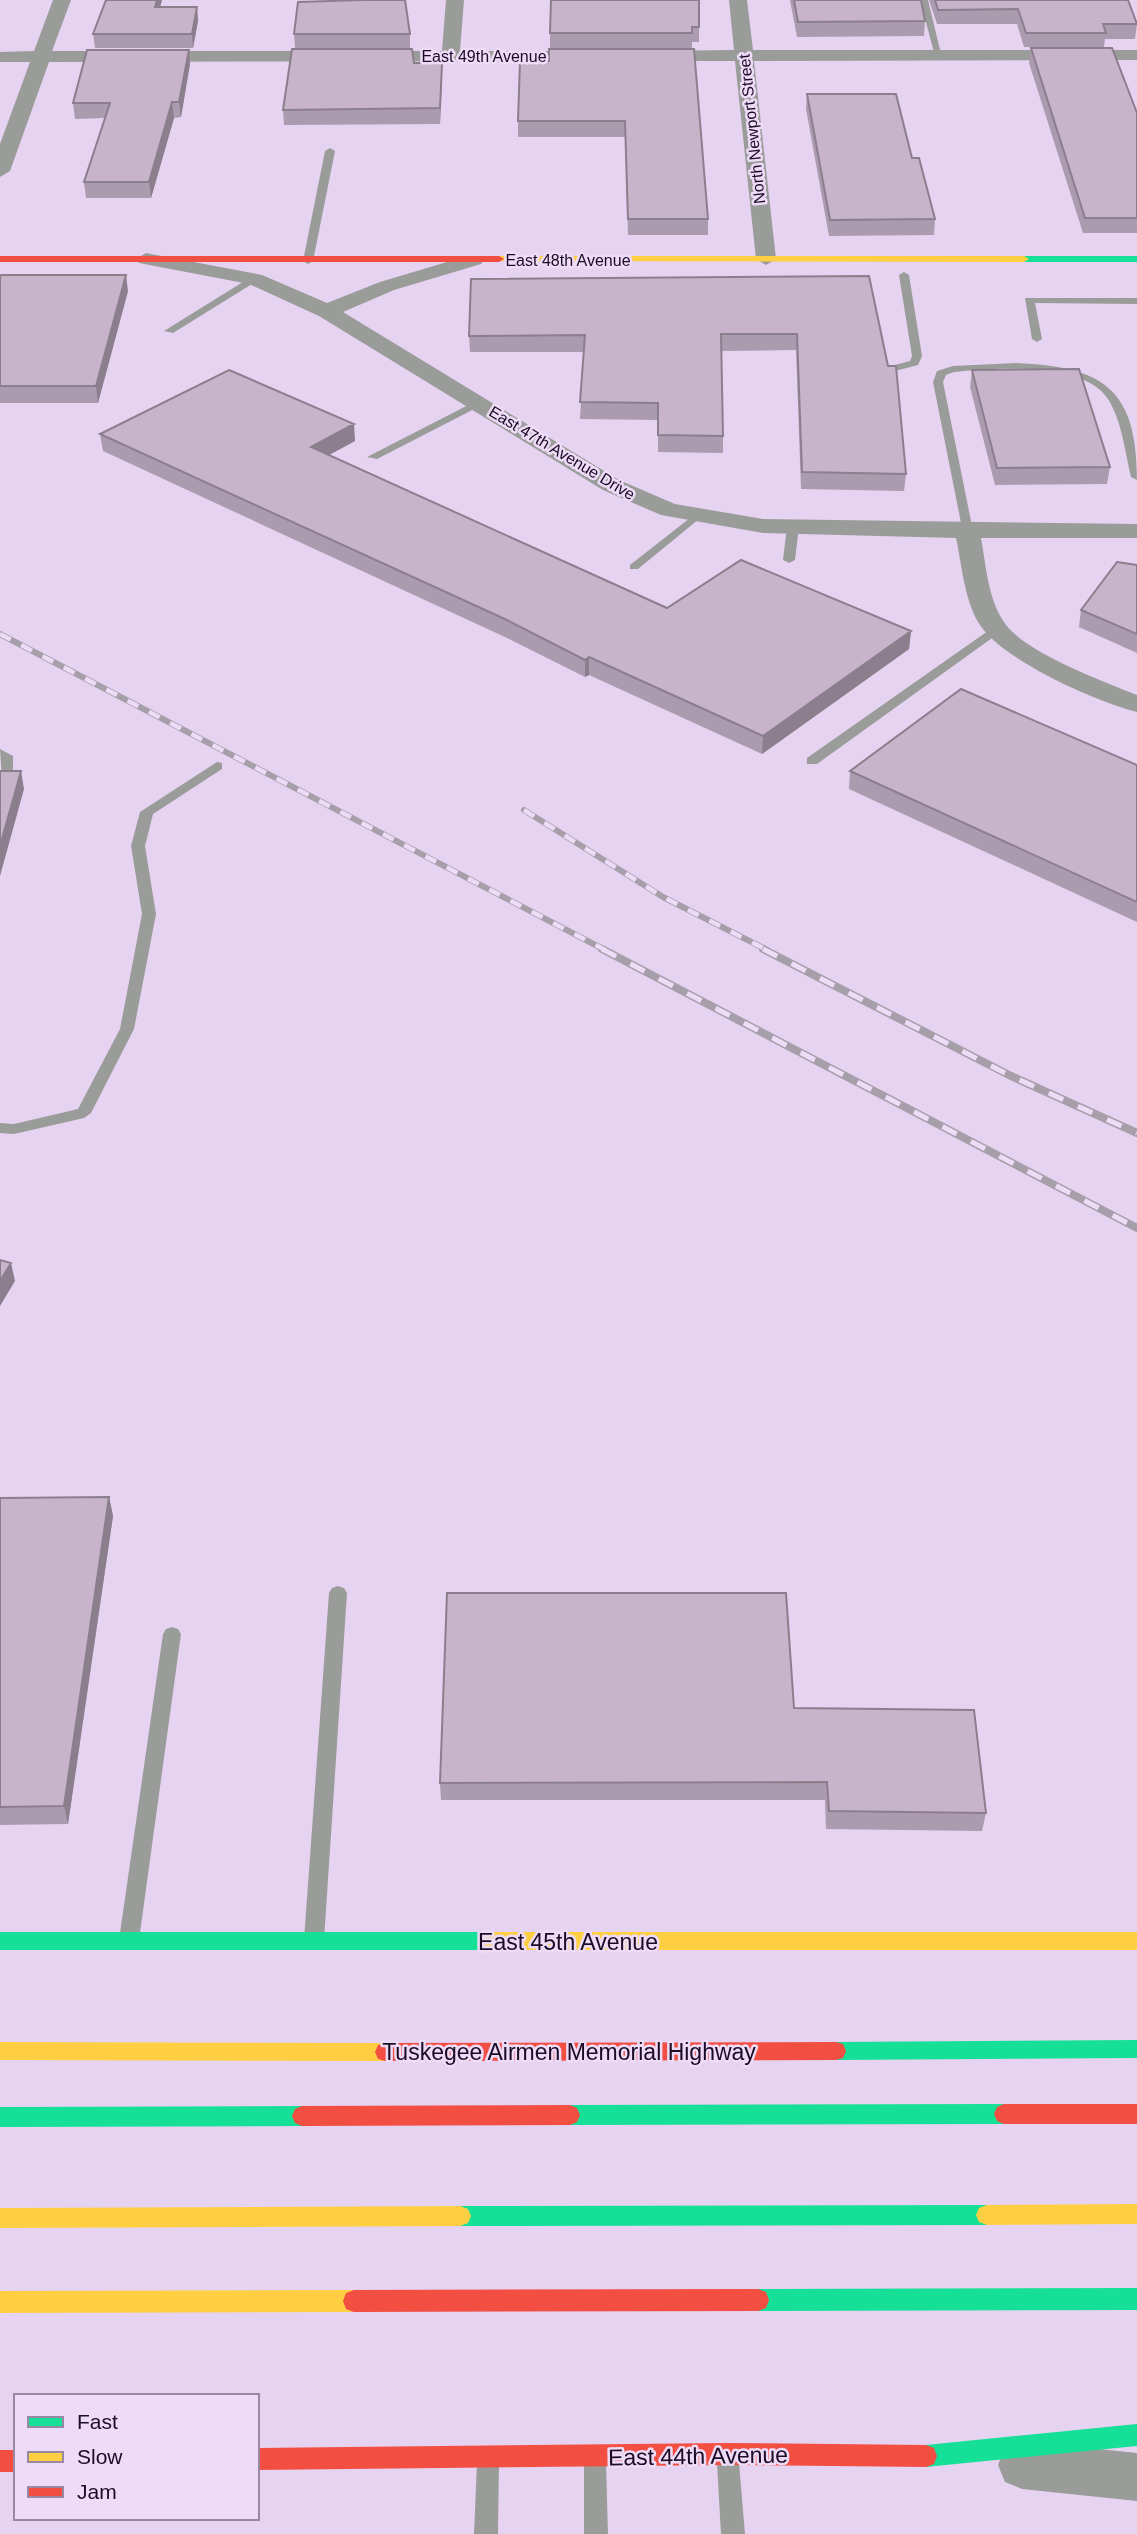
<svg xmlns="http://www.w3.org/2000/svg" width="1137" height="2534" font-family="Helvetica,sans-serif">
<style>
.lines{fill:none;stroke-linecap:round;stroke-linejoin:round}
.lane{fill:#9a9c99;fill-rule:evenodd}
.street{fill:#9a9c99;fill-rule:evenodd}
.fast{fill:#16e098;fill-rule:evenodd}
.slow{fill:#ffcf43;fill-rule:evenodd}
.jam{fill:#f24e42;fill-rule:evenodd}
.rail-far1-casing{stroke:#a69faa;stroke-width:6}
.rail-casing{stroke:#a69faa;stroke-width:8}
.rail-far1{stroke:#eddbf7;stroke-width:4.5;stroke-dasharray:12;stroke-linecap:butt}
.rail{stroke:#eddbf7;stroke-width:5;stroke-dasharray:16;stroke-linecap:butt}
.wall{fill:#ab9bae}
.shaded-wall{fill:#8b7e8d}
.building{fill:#c7b4ca;stroke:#8b7e8d;stroke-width:2}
.labels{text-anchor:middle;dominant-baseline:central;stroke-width:5;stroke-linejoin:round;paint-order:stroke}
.far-street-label{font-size:16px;fill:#1c0b24;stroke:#eddbf7}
.near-street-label{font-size:23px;fill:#1c0b24;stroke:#eddbf7}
</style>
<rect width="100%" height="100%" fill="#e6d3f1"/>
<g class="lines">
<path class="lane" d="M920,0H928L942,58L935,56Z
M330,148L335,151L313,261L308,264L303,261L325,151Z
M904,272L909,275L922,356L918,365L891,372L887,371V367L910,361L912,356L899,275Z
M251,277L260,279L173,333L164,331Z
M1025,298H1137V304L1035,303L1042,339L1037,342L1032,339Z
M1016,363C1102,367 1137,387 1137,480L1131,477C1125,452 1122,421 1108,399C1082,360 995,368 954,372L946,375L943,382L973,531L963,533L933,382L937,371L953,366Z
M478,400L483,403L482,405L377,459L367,457Z
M695,514L701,517L699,519L638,569H630V565Z
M793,524L799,527L795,560L789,563L783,560L787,527Z
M995,626L1001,630L999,633L817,764H807V758Z
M0,749L13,756V782L8,783L2,779Z
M217,762L222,763V769L153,814L145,846L156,914L134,1029L91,1113L84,1118L14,1134L0,1133V1123L14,1124L78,1109L120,1029L142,914L131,846L140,812Z
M338,1586L344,1588L347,1593L324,1940L321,1946L314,1949L307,1946L304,1940L329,1593L332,1588Z
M172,1627L178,1629L181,1634L139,1940L136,1946L129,1949L122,1946L119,1940L163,1634L166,1629Z
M488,2452L496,2455L499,2463L498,2534H474L477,2463L480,2455Z
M595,2452L603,2455L606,2463L608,2534H584V2463L587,2455Z
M728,2452L736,2455L739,2463L745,2534H721L717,2463L720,2455Z"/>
<path class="street" d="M53,0H71L52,51H442L446,0H464L460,51H593L602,56L593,61L49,62L10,171L0,177V144L30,62H0V52L34,51Z
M729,0H747L753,50H1137V60L754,61L776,259L766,265L756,259L735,61H650L641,56L650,51L734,50Z
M146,253L262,275L327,303L380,282L467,256H481L484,260L481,264L394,290L343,312L619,480L675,504L763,519L1137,524V538H981C986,565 988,599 1004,622C1023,652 1103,681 1137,695V712C1096,702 999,659 978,622C964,597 962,566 956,538L763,533L661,515L603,490L319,316L249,284L139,263L136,259Z
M1022,2441L1137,2453V2501L1022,2489L1005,2482L998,2465L1005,2448Z"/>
<path class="fast" d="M1137,256V262H1024L1019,259L1024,256Z
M0,1932H492L499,1935L502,1941L499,1947L492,1950H0Z
M1137,2040V2058L836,2060L829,2058L826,2051L829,2044L836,2042Z
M1004,2104L1011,2107L1014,2114L1011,2121L1004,2124L570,2125L563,2122L560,2115L563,2108L570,2105Z
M302,2106L309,2109L312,2116L309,2123L302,2126L0,2127V2107Z
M987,2205L995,2208L998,2215L995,2222L987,2225L460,2226L452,2223L449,2216L452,2209L460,2206Z
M1137,2288V2310L758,2311L750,2308L747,2300L750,2292L758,2289Z
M1137,2424V2446L926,2467L918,2464L915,2456L918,2448L926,2445Z"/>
<path class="slow" d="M499,256H1024L1029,259L1024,262L496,261L494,259Z
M492,1932H1137V1950H492L485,1947L482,1941L485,1935Z
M0,2042L385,2043L392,2045L395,2052L392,2059L385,2061L0,2060Z
M1137,2204V2224L987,2225L979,2222L976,2215L979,2208L987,2205Z
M460,2206L468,2209L471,2216L468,2223L460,2226L0,2228V2208Z
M354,2290L362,2293L365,2301L362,2309L354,2312L0,2313V2291Z"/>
<path class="jam" d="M0,256H499L504,259L499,262H0Z
M836,2042L843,2044L846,2051L843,2058L836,2060L385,2061L378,2059L375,2052L378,2045L385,2043Z
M1004,2104H1137V2124H1004L997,2121L994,2114L997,2107Z
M570,2105L577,2108L580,2115L577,2122L570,2125L302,2126L295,2123L292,2116L295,2109L302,2106Z
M758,2289L766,2292L769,2300L766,2308L758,2311L354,2312L346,2309L343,2301L346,2293L354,2290Z
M728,2443L926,2445L934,2448L937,2456L934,2464L926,2467L728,2465L257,2470V2448Z
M0,2450H16V2472H0Z"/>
<defs>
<path id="rail-far1" d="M0,634L605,950
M524,810L663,897L767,950"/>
<path id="rail" d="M602,949L1137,1228
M763,949L1011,1076L1137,1133"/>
</defs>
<use href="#rail-far1" class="rail-far1-casing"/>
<use href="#rail" class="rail-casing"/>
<use href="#rail-far1" class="rail-far1"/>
<use href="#rail" class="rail"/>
</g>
<path class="wall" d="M106,0H162L160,7H197L198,21L193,48H95L93,34Z
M790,0H921L925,21L924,36L797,37Z
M929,0H1128L1137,24L1135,39H1105L1104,47H1024L1017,24H937Z
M699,27V42H692V48H550V33Z
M294,34H410V48H295Z
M1031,48L1137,113V233H1083L1029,63Z
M694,49L708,219V235H628L625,137H518V121L549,61Z
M414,63H442L440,124L284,125L283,110Z
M190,64L181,117L174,118L151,198H86L84,182L105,118L75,119L73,103Z
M807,94L912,158L935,219L934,235L829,236L806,109Z
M869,276L906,474L904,491L801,489L796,350L721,351L723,436V453L658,452V420L580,419L584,352H470L469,336Z
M0,278L128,291L98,403H0Z
M972,370L1110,467L1107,484L995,485L970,387Z
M100,434L355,441L329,455L667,608L911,631L909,649L762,754L589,675L585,677L507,638L103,451Z
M1137,565V653L1079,627L1081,610Z
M1137,765V922L849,789L850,771Z
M109,1497L113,1516L68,1824L0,1825V1498Z
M794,1708L986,1813L982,1831L826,1829L825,1800H441L440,1783Z"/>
<path class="shaded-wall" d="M157,0H162L156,21L155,7Z
M197,7L198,21L193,48L192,34Z
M189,50L190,64L181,117L179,102Z
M442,63V78L440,124V108Z
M172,102L174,118L151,198L149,182Z
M126,275L128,291L98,403L96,386Z
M354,424L355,441L312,464L311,447Z
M911,631L909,649L762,754L763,736Z
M589,657V675L585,677V660Z
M21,771L24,789L0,876V846Z
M11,1263L15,1281L0,1306V1281Z
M109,1497L113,1516L68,1824L64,1806Z"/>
<path class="building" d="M106,0H157L155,7H197L192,34H93Z
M362,0H405L410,34H294L298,2Z
M551,0H699V27H692V33H550Z
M794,0H921L925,21L798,22Z
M935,0H1128L1137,24H1103L1106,33H1026L1018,9L938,10Z
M1031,48H1112L1137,113V218H1085Z
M292,49H412L414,63H442L440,108L283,110Z
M549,49H694L708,219H628L625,121H518L520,61H549Z
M87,50H189L179,102H172L149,182H84L110,103H73Z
M807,94H896L912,158H919L935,219L830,220Z
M1,275H126L96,386H0V278Z
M869,276L888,366H896L906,474L802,472L797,334H721L723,436L658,435V403L580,402L585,335L469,336L471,279Z
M1079,369L1110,467L997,468L972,370Z
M229,370L354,424L311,447L667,608L741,560L911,631L763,736L589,657L585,660L507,620L100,434Z
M1117,562L1137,565V634L1081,610Z
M961,689L1137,765V902L850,771Z
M0,771H21L0,846Z
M0,1260L11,1263L0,1281Z
M109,1497L64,1806L0,1807V1498Z
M447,1593H786L794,1708L974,1710L986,1813L829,1811L827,1782L440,1783Z"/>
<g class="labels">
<g class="far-street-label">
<text x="484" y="56">East 49th Avenue</text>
<text transform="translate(752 129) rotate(-96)">North Newport Street</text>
<text x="568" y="260">East 48th Avenue</text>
<text transform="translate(562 453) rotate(31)">East 47th Avenue Drive</text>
</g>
<g class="near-street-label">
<text x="568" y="1942">East 45th Avenue</text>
<text x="569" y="2052">Tuskegee Airmen Memorial Highway</text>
<text transform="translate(698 2456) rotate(-1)">East 44th Avenue</text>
</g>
</g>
<rect x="14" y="2394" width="245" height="126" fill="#eddbf7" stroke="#9988a3" stroke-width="2"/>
<rect x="28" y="2417" width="35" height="10" fill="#16e098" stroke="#9988a3" stroke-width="2"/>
<text x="77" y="2429" font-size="21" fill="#1c0b24">Fast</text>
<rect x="28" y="2452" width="35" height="10" fill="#ffcf43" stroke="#9988a3" stroke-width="2"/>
<text x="77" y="2464" font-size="21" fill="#1c0b24">Slow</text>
<rect x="28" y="2487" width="35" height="10" fill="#f24e42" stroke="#9988a3" stroke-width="2"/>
<text x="77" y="2499" font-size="21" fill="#1c0b24">Jam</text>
</svg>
